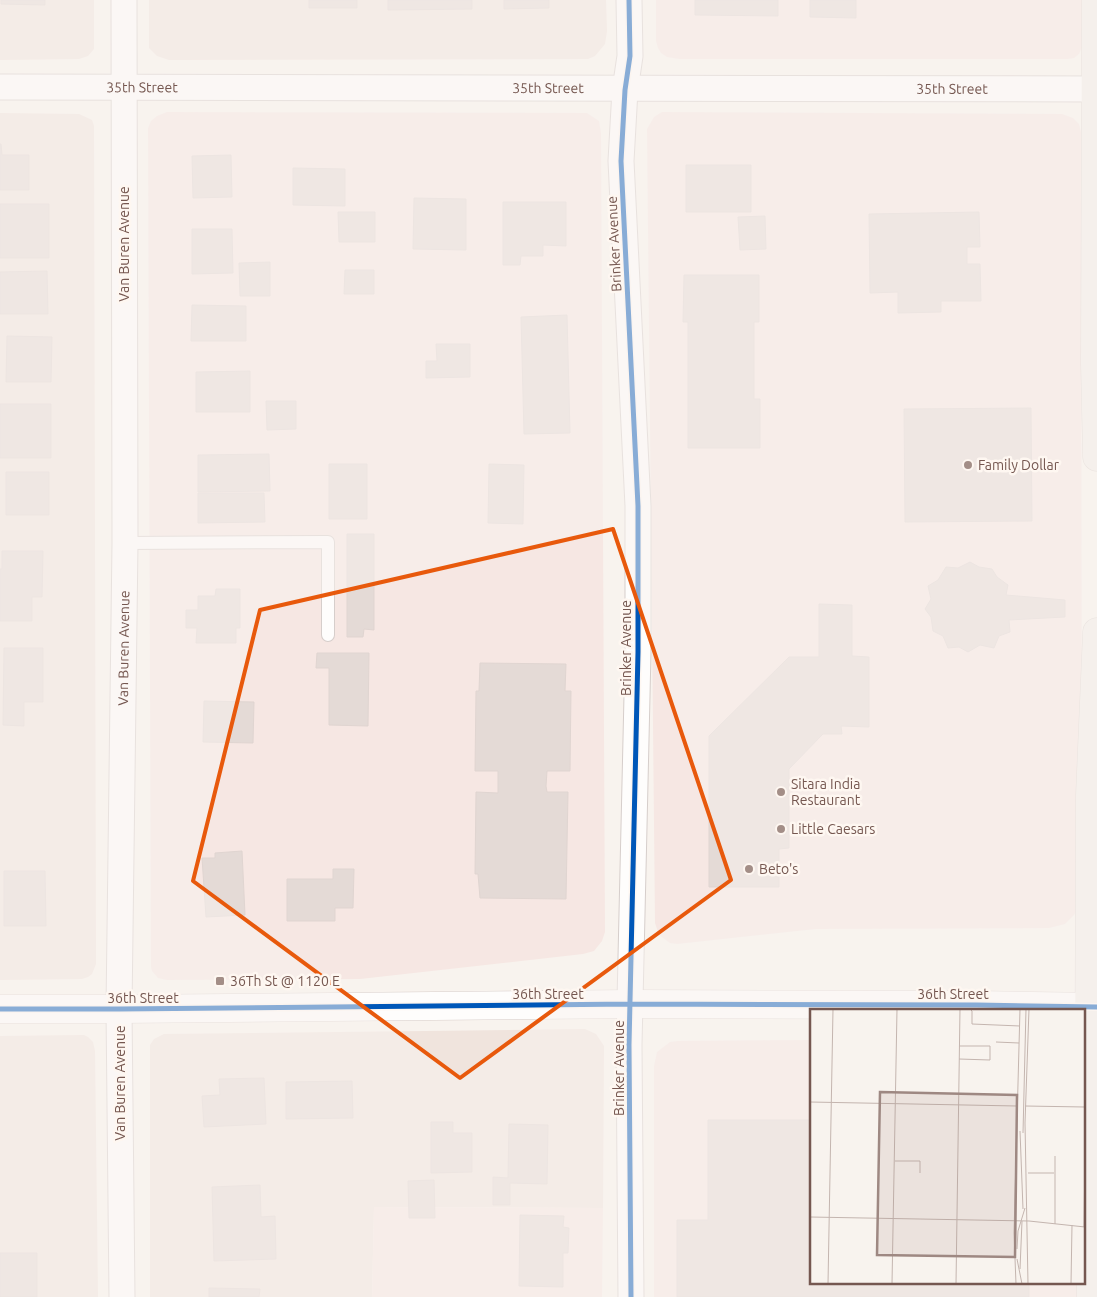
<svg xmlns="http://www.w3.org/2000/svg" width="1097" height="1297" font-family="Ubuntu,sans-serif">
<style>
.residential{fill:#f0e4dd}
.commercial{fill:#f6e7e3}
.building{fill:#e4dad6;stroke:#e0d5d1}
.lines{fill:none;stroke-linecap:round;stroke-linejoin:round}
.lane-casing{stroke:#d6cecb;stroke-width:14}
.street-casing{stroke:#d6cecb;stroke-width:27}
.secondary-casing{stroke:#d8ceca;stroke-width:29}
.primary-casing{stroke:#d9d0cc;stroke-width:29}
.lane{stroke:#fefdfc;stroke-width:12}
.street{stroke:#fefdfc;stroke-width:25}
.secondary{stroke:#fefdfc;stroke-width:28}
.primary{stroke:#f2ede8;stroke-width:28}
.cycleway-casing{stroke:#fef7f1;stroke-width:8}
.cycleway{stroke:#0057b8;stroke-width:5}
.marked{fill:none;stroke:#e8590c;stroke-width:4;stroke-linejoin:round}
.poi-dot{fill:#a38e87;stroke:#fef7f1;stroke-width:2}
.labels{text-anchor:middle;dominant-baseline:central;stroke-width:5;stroke-linejoin:round;paint-order:stroke}
.street-label{font-size:14px;fill:#755750;stroke:#fef7f1}
.poi-label{font-size:14px;fill:#755750;stroke:#fef7f1;text-anchor:start}
.inset-road{fill:none;stroke:#c4b5af;stroke-width:1}
.view{fill:#9e8882;fill-opacity:0.15;stroke:#9e8882;stroke-width:2.5}
.inset-edge{fill:none;stroke:#755750;stroke-width:2.5}
</style>
<rect width="100%" height="100%" fill="#f8f3ee"/>
<path class="residential" d="M0,0H94V49L88,56L79,59L0,60Z
M149,0H606L607,31L605,44L595,56L588,59L169,60L157,56L149,48Z
M0,113L79,114L92,120L94,126L96,964L92,974L88,977L82,979L0,980Z
M585,1029L596,1034L604,1046L603,1208L374,1207L372,1297H150V1045L154,1039L164,1034Z
M84,1035L88,1037L93,1042L95,1051L98,1297H0V1036Z"/>
<path class="commercial" d="M656,0H1083V45L1079,54L1074,58L1068,59H679L667,57L661,53L658,48L656,41Z
M167,112L587,113L599,121L601,133L605,932L602,941L594,951L583,954L360,979L167,980L158,978L152,971L151,967L148,128L151,121L157,116Z
M662,112L1062,114L1073,118L1079,124L1081,132L1082,895L1079,907L1074,915L1065,924L1049,928L816,929L677,944L670,943L659,935L655,923L647,129L654,117Z
M811,1040V1283H1081V1297H654V1066L657,1052L670,1042L677,1041Z
M374,1207L603,1208L602,1297H372Z"/>
<path class="building" d="M1,0H45V5L1,4Z
M309,0H357V8H309Z
M388,0H472V9L388,10Z
M504,0H549V8L504,9Z
M695,0H778V16L695,15Z
M810,0H856V18L810,17Z
M0,144H1L2,155H29V190H0Z
M231,155L232,197L193,198L192,156Z
M686,165H751V212H686Z
M293,168L345,169V206L293,205Z
M414,198L466,199V250L413,249Z
M503,202H566V246L543,245V256H521L520,265H503Z
M0,204H49V258H0Z
M338,212H375V242H339Z
M979,212L980,247H967V264H980L981,301H941V312L898,313V292L870,293L869,214Z
M765,216L766,249L740,250L738,217Z
M192,229H232L233,273L192,274Z
M270,262V296H240L239,263Z
M345,270H374V294H344Z
M47,271L48,314H0V272Z
M684,275H759V322H754V399H760V448H688V322H683Z
M192,305L246,306V341H191Z
M567,315L570,433L524,434L521,317Z
M7,336L52,337L51,382H6Z
M436,344H470V377L426,378V361H437Z
M250,371V412H196V372Z
M266,401H296V429L267,430Z
M0,404H51V458H0Z
M1031,408L1032,521L905,522L904,409Z
M269,454L270,491L198,492V455Z
M329,464H367V519H329Z
M489,464L524,465L523,524L488,523Z
M6,472H49V515H6Z
M198,493H264L265,522L198,523Z
M347,534H374V630L364,629L363,637H347Z
M2,551H43L42,597H32V621H0V569H2Z
M970,562L979,567L992,569L997,577L1008,585L1006,595L1065,600V617L1009,620L1010,632L999,636L994,648L980,645L968,652L959,647L948,648L943,636L933,631L931,617L925,609L931,599L928,586L938,580L946,567L958,568Z
M216,589H240V628H236V643H196L197,628H186V610H198V596H215Z
M819,604L852,605V656L869,657V727L841,726L842,734H823L789,769V848L779,849V887H709V736L789,657H819Z
M4,648H43V702H24V726L3,725Z
M317,653H369L368,726L329,725V668H316Z
M480,663L566,664L565,691H571L570,771H547L546,786L547,792H568L566,899L480,898L478,874H475L476,792L498,793V771H475L476,691H479Z
M204,701L254,702L253,743L203,742Z
M242,851L245,915L206,917L202,858H215V853Z
M333,869H354L353,908H335V921H287V879H333Z
M4,871H45L46,926H4Z
M264,1078L266,1124L204,1127L202,1096L220,1095L219,1079Z
M352,1081L353,1118L286,1119V1082Z
M708,1120H811V1283H1029V1297H677V1220H708Z
M431,1122H453V1133H472V1172L431,1173Z
M509,1124L548,1125L547,1184L510,1183V1205H493V1177L508,1178Z
M434,1180L435,1218H409L408,1181Z
M260,1185L261,1217L275,1216L276,1259L214,1261L212,1187Z
M520,1215L564,1216L563,1227L569,1228L568,1253H563V1287L519,1286Z
M0,1253H37V1297H0Z
M209,1288L260,1289L259,1297H209Z"/>
<g class="lines">
<defs>
<path id="lane" d="M125,543L328,542V635"/>
<g id="street">
<path d="M629,0L630,56L625,90L621,161L638,506V652L629,1045L631,1297"/>
<path id="s1" d="M0,87L1096,89"/>
<path id="s2" d="M122,1297L119,1009L125,543L124,0"/>
</g>
<path id="secondary" d="M0,1009H119L631,1004L977,1005L1097,1007"/>
<path id="primary" d="M1096,0L1095,364L1097,457
M1091,1297L1089,1105L1090,795L1097,632"/>
</defs>
<use href="#lane" class="lane-casing"/>
<use href="#street" class="street-casing"/>
<use href="#secondary" class="secondary-casing"/>
<use href="#primary" class="primary-casing"/>
<use href="#lane" class="lane"/>
<use href="#street" class="street"/>
<use href="#secondary" class="secondary"/>
<use href="#primary" class="primary"/>
<defs>
<path id="cycleway" d="M629,0L630,56L625,90L621,161L638,506V652L629,1045L631,1297
M0,1009H119L631,1004L977,1005L1097,1007"/>
</defs>
<use href="#cycleway" class="cycleway-casing"/>
<use href="#cycleway" class="cycleway"/>
</g>
<path d="M0 0H1097V1297H0ZM613,529L731,880L460,1078L193,881L260,610Z" fill="#f8f3ee" fill-opacity=".55" fill-rule="evenodd"/>
<path class="marked" d="M613,529L731,880L460,1078L193,881L260,610Z"/>
<g class="poi-dot">
<circle cx="968" cy="465" r="5"/>
<circle cx="781" cy="792" r="5"/>
<circle cx="781" cy="829" r="5"/>
<circle cx="749" cy="869" r="5"/>
<rect x="215" y="976" width="10" height="10" rx="2.5"/>
</g>
<g class="labels">
<g class="street-label">
<text stroke="none"><textPath href="#s1" startOffset="142">35th Street</textPath></text>
<text stroke="none"><textPath href="#s1" startOffset="548">35th Street</textPath></text>
<text stroke="none"><textPath href="#s1" startOffset="952">35th Street</textPath></text>
<text transform="translate(124 244) rotate(-90)">Van Buren Avenue</text>
<text transform="translate(614 244) rotate(-93)">Brinker Avenue</text>
<text transform="translate(626 648) rotate(-90)">Brinker Avenue</text>
<text stroke="none"><textPath href="#s2" startOffset="649">Van Buren Avenue</textPath></text>
<text x="548" y="994">36th Street</text>
<text x="953" y="994">36th Street</text>
<text x="143" y="998">36th Street</text>
<text transform="translate(619 1068) rotate(-90)">Brinker Avenue</text>
<text transform="translate(120 1083) rotate(-90)">Van Buren Avenue</text>
</g>
<g class="poi-label">
<text x="978" y="465">Family Dollar</text>
<text x="791" y="784">Sitara India<tspan x="791" dy="16">Restaurant</tspan></text>
<text x="791" y="829">Little Caesars</text>
<text x="759" y="869">Beto's</text>
<text x="230" y="981">36Th St @ 1120 E</text>
</g>
</g>
<g transform="translate(810 1009)">
<rect width="275" height="275" fill="#f8f3ee"/>
<path class="inset-road" d="M160,0L162,2V15L210,17M186,33L209,34M149,50L180,51V37H149M0,93L207,97M215,97L275,98M210,122L213,200M213,124L216,0M85,152H110V164M218,164H244M0,208L219,212M219,212L275,218M245,215V147M274,218L275,148M207,240L208,222L215,199M207,250L212,275M210,260L212,212M18,275L23,0M82,275L87,0M146,275L150,0M206,275L204,224L210,0M218,275L215,114L219,0M261,275L262,216"/>
<path class="view" d="M70,83L207,86L205,248L67,246Z"/>
<rect width="275" height="275" class="inset-edge"/>
</g>
</svg>
